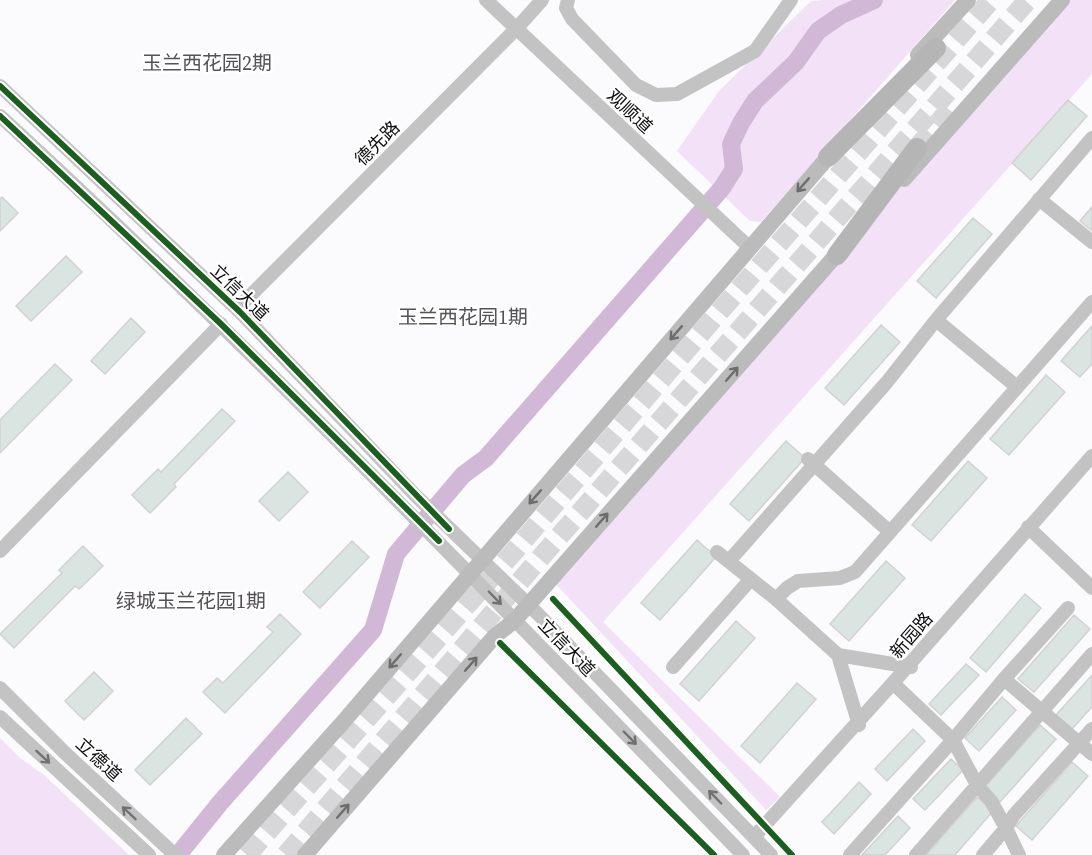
<svg xmlns="http://www.w3.org/2000/svg" width="1092" height="855" font-family="'Source Serif 4','Noto Sans SC',serif">
<style>
.green{fill:#f2e1f7}
.lines{fill:none;stroke-linecap:round;stroke-linejoin:round}
.river{stroke:#d0b8d6;stroke-width:18}
.building{fill:#dae4e0;stroke:#d2d2d3;stroke-width:1.5}
.highway-tunnel{stroke:#d7d6d8;stroke-width:20;stroke-dasharray:20 10;stroke-linecap:butt}
.minor{stroke:#c3c3c3;stroke-width:14}
.major{stroke:#bbb;stroke-width:16}
.highway{stroke:#b6b5b6;stroke-width:20}
.cycleway-casing{stroke:#fff;stroke-width:10}
.cycleway{stroke:#1b5e20;stroke-width:6}
.oneway{stroke:#6d6d6e}
.oneway2{stroke:#727172}
.labels{text-anchor:middle;dominant-baseline:central;stroke-width:4.5;stroke-linejoin:round;paint-order:stroke}
.street-label{font-size:18px;fill:#0e0d0f;stroke:#fff}
.neighbourhood-label{font-size:20px;fill:#555256;stroke:#fff}
</style>
<rect width="100%" height="100%" fill="#fbfafc"/>
<path class="green" d="M828,0H955L761,222L750,221L677,151L719,91L811,1Z
M1064,0H1092V74L603,622L780,797L766,810L553,581Z
M0,738L20,758L44,775L129,855H0Z"/>
<g class="lines">
<path class="river" d="M178,855L220,803L373,630L396,554L463,475L486,458L722,188L734,169L731,144L741,123L755,101L796,62L818,31L841,15L874,0"/>
</g>
<path class="building" d="M1068,100L1087,116L1031,180L1012,163Z
M2,197L18,213L0,231V199Z
M1092,207V231L1080,221Z
M973,218L992,234L936,298L917,281Z
M66,256L82,272L31,321L16,306Z
M131,318L145,332L105,374L91,361Z
M881,325L900,342L844,405L825,388Z
M1092,326V364L1080,377L1061,361Z
M55,364L72,380L0,453V420Z
M1046,375L1065,392L1009,455L990,439Z
M222,409L235,421L174,484L176,487L150,513L132,495L158,469L161,472Z
M786,441L805,458L749,521L730,504Z
M968,461L987,478L931,541L912,525Z
M288,472L308,492L279,521L259,501Z
M697,540L716,557L660,620L641,603Z
M352,541L369,557L320,608L303,592Z
M83,546L103,566L79,589L75,586L14,648L0,634L62,573L59,570Z
M886,561L905,578L849,641L830,624Z
M1025,594L1041,608L986,672L970,658Z
M280,614L301,634L225,713L203,692L217,678L223,683L273,632L267,627Z
M1074,615L1090,629L1034,692L1018,679Z
M736,621L755,638L699,701L680,684Z
M966,664L979,675L941,715L929,704Z
M94,672L113,691L84,720L65,701Z
M1092,675V707L1072,729L1056,715Z
M797,683L816,699L760,763L741,746Z
M1002,697L1016,710L979,751L965,738Z
M186,718L202,734L150,785L135,770Z
M1040,725L1056,739L1000,802L984,788Z
M913,729L925,741L887,781L875,769Z
M951,759L963,770L925,810L913,799Z
M1072,762L1088,776L1032,840L1016,826Z
M859,782L871,794L834,834L822,822Z
M977,797L993,811L955,855H926Z
M898,816L910,828L885,855H862Z"/>
<g class="lines">
<path class="highway-tunnel" d="M917,148L950,109
M247,855L511,555L701,333L991,0
M286,855L528,572L1028,0"/>
<path class="minor" d="M486,0L750,248
M568,0L566,8L572,19L636,85L656,95L677,94L755,51L791,0
M0,86L240,312L415,495L537,613L771,855
M0,116C257,352 500,604 743,855
M1039,199L1092,242
M237,309L516,29L542,0
M1017,387L936,320L1092,138
M808,459L890,532
M1028,527L1092,588
M0,551L221,324
M717,552L776,599L838,655L859,725
M729,561L887,382L936,320
M776,599L787,588L798,581L840,578L855,572L1092,302
M838,655L911,667
M673,667L751,579
M1004,679L1092,754
M895,685L953,740L977,785L991,801L1006,828L1019,855
M0,688L65,753L175,855
M0,717L149,855
M754,837L892,684L1092,456
M850,855L953,740L1004,679L1068,608
M916,855L1092,654
M983,855L1006,828L1014,815L1092,729"/>
<path class="major" d="M918,55L968,0
M904,179L1062,0
M224,855L344,721L835,149
M305,855L494,637L515,620L845,245"/>
<path class="highway" d="M828,157L936,48
M837,255L917,148"/>
<defs>
<path id="cycleway" d="M0,86L240,312L449,529
M0,116L221,324L439,541
M553,599L792,855
M500,643L714,855"/>
</defs>
<use href="#cycleway" class="cycleway-casing"/>
<use href="#cycleway" class="cycleway"/>
</g>
<defs><path id="oneway-shaft" d="M-6 0H5M1.5-3L5.5 0L1.5 3" fill="none" stroke-width="1.6" stroke-linecap="round" stroke-linejoin="round" transform="scale(1.5)"/></defs>
<g class="oneway">
<use href="#oneway-shaft" transform="translate(803 185) rotate(131)"/>
<use href="#oneway-shaft" transform="translate(676 333) rotate(131)"/>
<use href="#oneway-shaft" transform="translate(732 374) rotate(-49)"/>
<use href="#oneway-shaft" transform="translate(535 497) rotate(131)"/>
<use href="#oneway-shaft" transform="translate(602 520) rotate(-49)"/>
<use href="#oneway-shaft" transform="translate(395 661) rotate(131)"/>
<use href="#oneway-shaft" transform="translate(471 664) rotate(-49)"/>
<use href="#oneway-shaft" transform="translate(343 811) rotate(-49)"/>
</g>
<g class="oneway2">
<use href="#oneway-shaft" transform="translate(495 598) rotate(46)"/>
<use href="#oneway-shaft" transform="translate(630 738) rotate(46)"/>
<use href="#oneway-shaft" transform="translate(43 757) rotate(43)"/>
<use href="#oneway-shaft" transform="translate(715 797) rotate(-134)"/>
<use href="#oneway-shaft" transform="translate(129 813) rotate(-137)"/>
</g>
<g class="labels">
<g class="street-label">
<text transform="translate(630 111) rotate(43)">观顺道</text>
<text transform="translate(377 143) rotate(-45)">德先路</text>
<text transform="translate(240 292) rotate(44)">立信大道</text>
<text transform="translate(911 635) rotate(-49)">新园路</text>
<text transform="translate(567 647) rotate(46)">立信大道</text>
<text transform="translate(99 759) rotate(43)">立德道</text>
</g>
<g class="neighbourhood-label">
<text x="207" y="63">玉兰西花园2期</text>
<text x="463" y="317">玉兰西花园1期</text>
<text x="191" y="601">绿城玉兰花园1期</text>
</g>
</g>
</svg>
